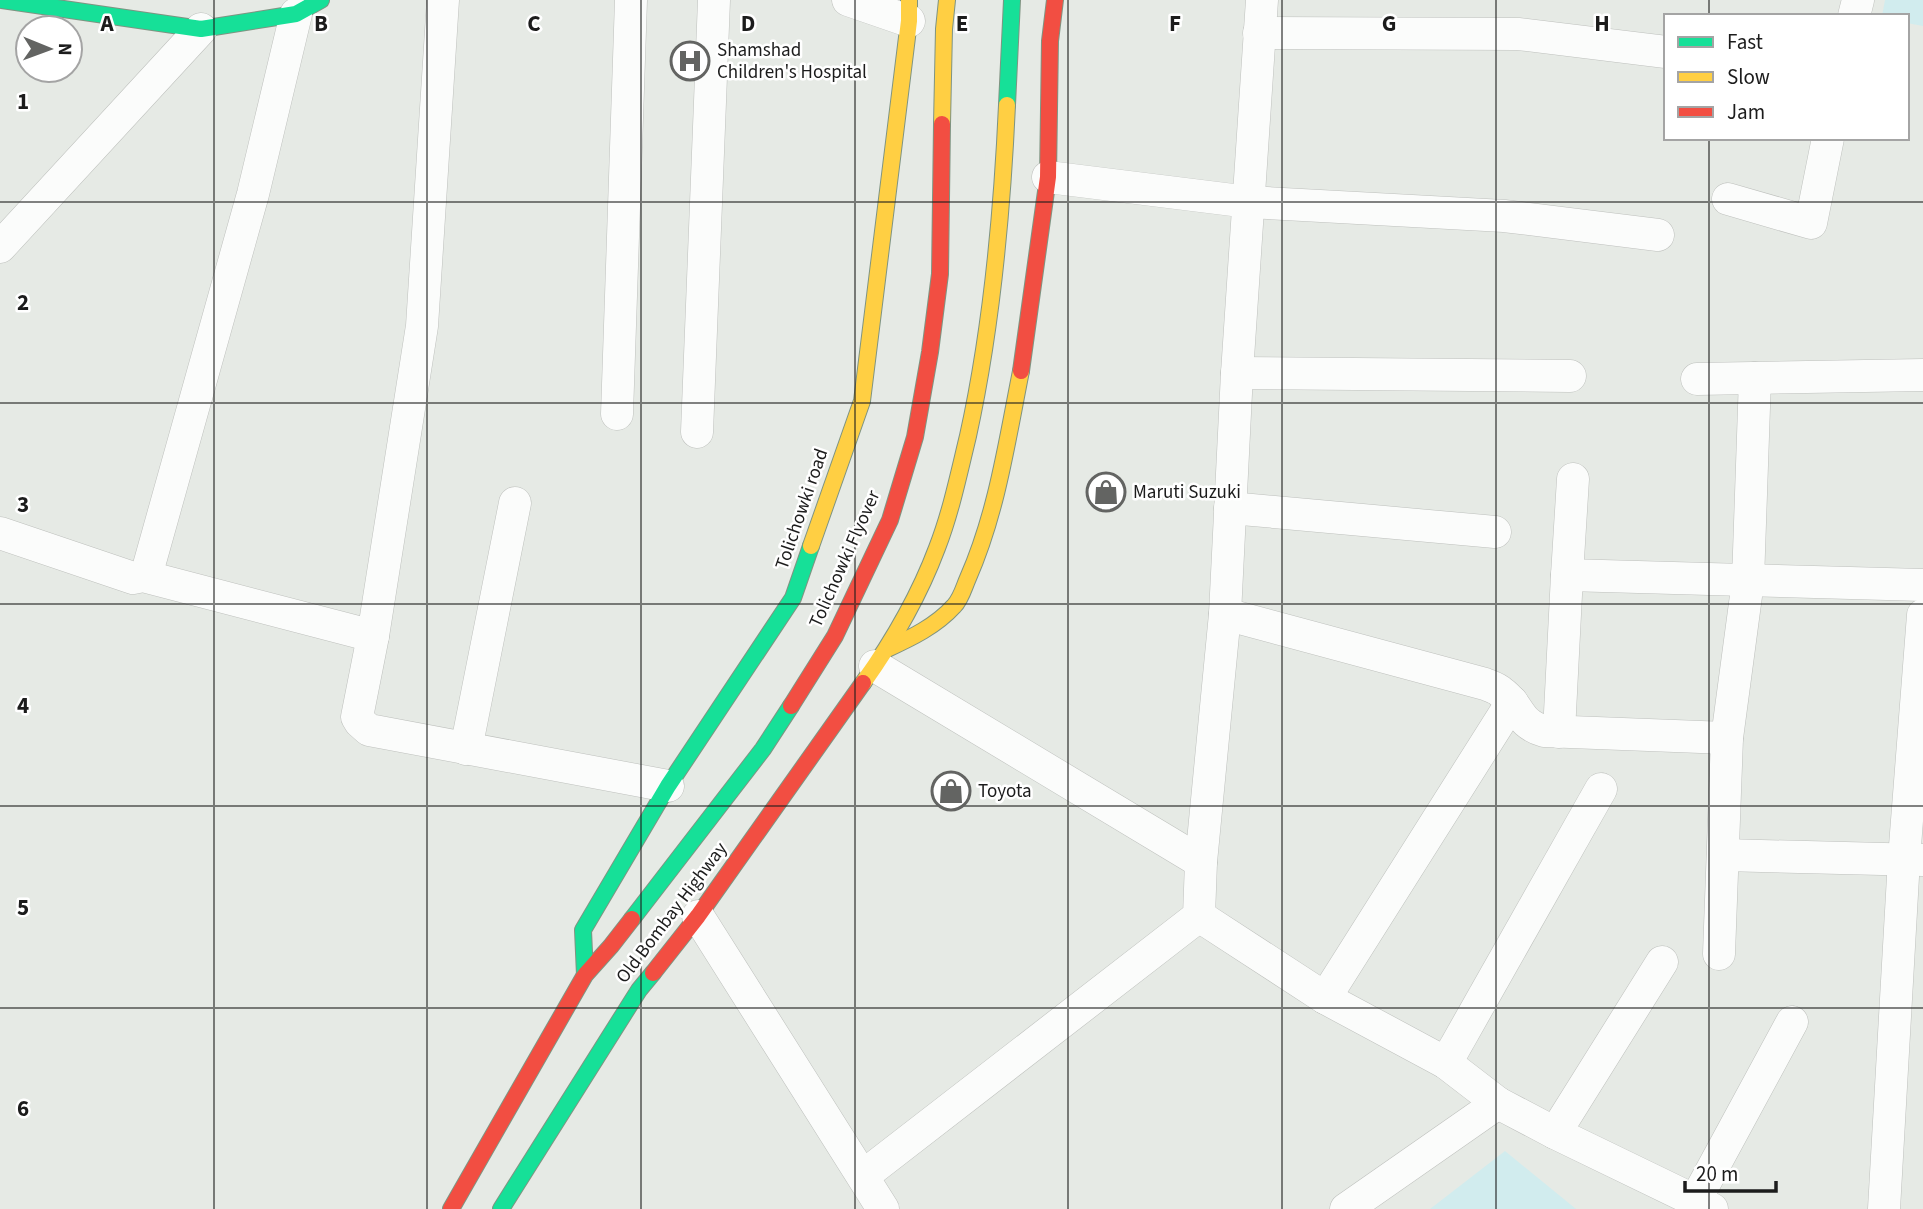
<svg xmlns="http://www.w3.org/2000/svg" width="1923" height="1209" font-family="'Source Sans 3',sans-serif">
  <rect width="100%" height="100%" fill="#e6eae5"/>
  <!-- park -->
  <g fill="#d1ecee">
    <path d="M1885,0H1923V26L1907,23V16H1882Z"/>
    <path d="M1505,1151L1576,1209H1430Z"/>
  </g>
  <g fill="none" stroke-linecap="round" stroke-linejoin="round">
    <defs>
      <g id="street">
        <path d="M443,0L422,326L373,636L357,717L360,722L369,730L668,786"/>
        <path d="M848,0L909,21"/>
        <path d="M1854,16L1858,0"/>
        <path d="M1259,33L1518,34L1666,52"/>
        <path d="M1048,177L1249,202L1504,216L1658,235"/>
        <path d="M1728,199L1811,223L1828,138"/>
        <path d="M0,247L201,29"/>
        <path d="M1237,373L1570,376"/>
        <path d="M1697,379L1923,375"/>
        <path d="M617,414L631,0"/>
        <path d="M697,432L714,0"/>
        <path d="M1573,479L1567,575L1923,585"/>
        <path d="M1230,508L1495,532"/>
        <path d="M0,533L133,578L143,576L373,636"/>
        <path d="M143,576L148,569L253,194L296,14"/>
        <path d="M1225,614L1485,684C1490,686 1497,688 1501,692C1521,706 1517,723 1544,731L1727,738"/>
        <path d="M875,666L1201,862"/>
        <path d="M1559,732L1567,575"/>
        <path d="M466,749L515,503"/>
        <path d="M1723,855L1923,860"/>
        <path d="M698,916L883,1209"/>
        <path d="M1199,916L1325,998L1446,1063L1498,1103L1555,1133L1712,1209"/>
        <path d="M1719,954L1727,738L1748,581L1755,378"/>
        <path d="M1325,998L1512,702"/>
        <path d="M1446,1063L1601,789"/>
        <path d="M1555,1133L1662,962"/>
        <path d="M863,1176L1199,916L1201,862L1225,614L1237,373L1262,0"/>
        <path d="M1695,1201L1792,1022"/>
        <path d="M1346,1209L1498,1103"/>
        <path d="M1884,1209L1904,859L1923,615"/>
      </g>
      <g id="fast">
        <path d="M2,0L201,29L296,14L321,0"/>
        <path d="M1007,105L1012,0"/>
        <path d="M632,919L763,749L791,706"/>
        <path d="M585,975L583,930L668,786L793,598L811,546"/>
        <path d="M501,1209L639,990L653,973"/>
      </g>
      <g id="slow">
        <path d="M942,124L944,29L947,0"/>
        <path d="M811,546L862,401L909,21V0"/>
        <path d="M887,649C911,638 936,626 954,606C961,599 964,587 968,578C997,512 1007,441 1021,371"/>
        <path d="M863,683C893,641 919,596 937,548C951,512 959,473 968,436C992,327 1002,216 1007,105"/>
      </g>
      <g id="jam">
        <path d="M1021,371L1048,177L1050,41L1055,0"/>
        <path d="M791,706L835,636L890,520L915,437L930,352L940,274L942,124"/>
        <path d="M653,973L698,916L863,683"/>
        <path d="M451,1209L585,975L611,946L632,919"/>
      </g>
    </defs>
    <!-- street casing -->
    <use href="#street" stroke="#bec0bd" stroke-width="33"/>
    <!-- fast casing -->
    <use href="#fast" stroke="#7f9482" stroke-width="18"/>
    <!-- slow casing -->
    <use href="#slow" stroke="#7f9482" stroke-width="18"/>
    <!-- jam casing -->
    <use href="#jam" stroke="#7f9482" stroke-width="18"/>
    <!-- street -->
    <use href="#street" stroke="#fbfcfb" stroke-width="32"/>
    <!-- fast -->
    <use href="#fast" stroke="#16e098" stroke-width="16"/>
    <!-- slow -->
    <use href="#slow" stroke="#ffcf43" stroke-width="16"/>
    <!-- jam -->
    <use href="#jam" stroke="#f24e42" stroke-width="16"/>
  </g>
  <!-- grid -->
  <path fill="none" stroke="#1c1c1c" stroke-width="2" stroke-opacity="0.55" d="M214,0V1209M427,0V1209M641,0V1209M855,0V1209M1068,0V1209M1282,0V1209M1496,0V1209M1709,0V16M1709,138V1209M0,202H1923M0,403H1923M0,604H1923M0,806H1923M0,1008H1923"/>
  <!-- icons -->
  <defs>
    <symbol id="hospital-ring" viewBox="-11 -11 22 22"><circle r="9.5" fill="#fff" stroke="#636462" stroke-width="1.5"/><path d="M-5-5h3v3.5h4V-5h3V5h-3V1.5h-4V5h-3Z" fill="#636462"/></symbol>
    <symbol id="shop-ring" viewBox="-11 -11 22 22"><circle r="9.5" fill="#fff" stroke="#636462" stroke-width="1.5"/><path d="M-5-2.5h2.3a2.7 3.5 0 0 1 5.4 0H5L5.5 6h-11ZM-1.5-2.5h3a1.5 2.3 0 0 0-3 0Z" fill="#636462"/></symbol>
  </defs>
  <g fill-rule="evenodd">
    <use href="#hospital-ring" x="668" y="39" width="44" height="44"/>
    <use href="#shop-ring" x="1084" y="470" width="44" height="44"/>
    <use href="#shop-ring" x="929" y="769" width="44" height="44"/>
  </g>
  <g text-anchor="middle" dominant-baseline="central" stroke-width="5" stroke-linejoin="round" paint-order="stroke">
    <!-- poi labels -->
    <g font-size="19" fill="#1c1c1c" stroke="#fff" text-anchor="start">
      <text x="717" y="50">Shamshad<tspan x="717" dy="22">Children's Hospital</tspan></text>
      <text x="1133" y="492">Maruti Suzuki</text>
      <text x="978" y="791">Toyota</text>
    </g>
    <!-- street labels -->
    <g font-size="19" fill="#1c1c1c" stroke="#fff">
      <text transform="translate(802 509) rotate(-71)">Tolichowki road</text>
      <text transform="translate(845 559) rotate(-66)">Tolichowki Flyover</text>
      <text transform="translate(672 913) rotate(-53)">Old Bombay Highway</text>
    </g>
  </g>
  <g font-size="23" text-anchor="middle" font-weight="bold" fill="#1c1c1c" stroke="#fff" stroke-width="5" stroke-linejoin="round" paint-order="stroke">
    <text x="107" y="31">A</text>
    <text x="321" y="31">B</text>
    <text x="534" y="31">C</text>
    <text x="748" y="31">D</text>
    <text x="962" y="31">E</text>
    <text x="1175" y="31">F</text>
    <text x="1389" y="31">G</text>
    <text x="1602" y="31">H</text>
    <text x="23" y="109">1</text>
    <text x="23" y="310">2</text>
    <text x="23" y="512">3</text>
    <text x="23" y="713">4</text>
    <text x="23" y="915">5</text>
    <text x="23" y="1116">6</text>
  </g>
  <!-- legend -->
  <rect x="1664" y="14" width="245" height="126" fill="#ffffff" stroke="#a4a4a4" stroke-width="2"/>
  <rect x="1678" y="37" width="35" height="10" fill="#16e098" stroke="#a4a4a4" stroke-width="2"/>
  <text x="1727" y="49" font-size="21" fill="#1c1c1c">Fast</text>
  <rect x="1678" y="72" width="35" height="10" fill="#ffcf43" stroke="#a4a4a4" stroke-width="2"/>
  <text x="1727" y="84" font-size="21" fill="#1c1c1c">Slow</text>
  <rect x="1678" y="107" width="35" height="10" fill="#f24e42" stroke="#a4a4a4" stroke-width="2"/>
  <text x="1727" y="119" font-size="21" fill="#1c1c1c">Jam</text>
  <!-- north arrow -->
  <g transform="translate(49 49) rotate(91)"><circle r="33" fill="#ffffff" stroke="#a4a4a4" stroke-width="2"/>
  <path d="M0-5L12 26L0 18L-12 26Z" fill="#636462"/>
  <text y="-10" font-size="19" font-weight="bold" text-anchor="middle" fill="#1c1c1c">N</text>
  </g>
  <!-- scale -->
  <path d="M1685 1181v10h91v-10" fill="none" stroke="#1c1c1c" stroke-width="3.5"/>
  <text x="1696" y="1181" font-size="21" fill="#1c1c1c" stroke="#ffffff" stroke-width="5" paint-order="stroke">20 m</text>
</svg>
